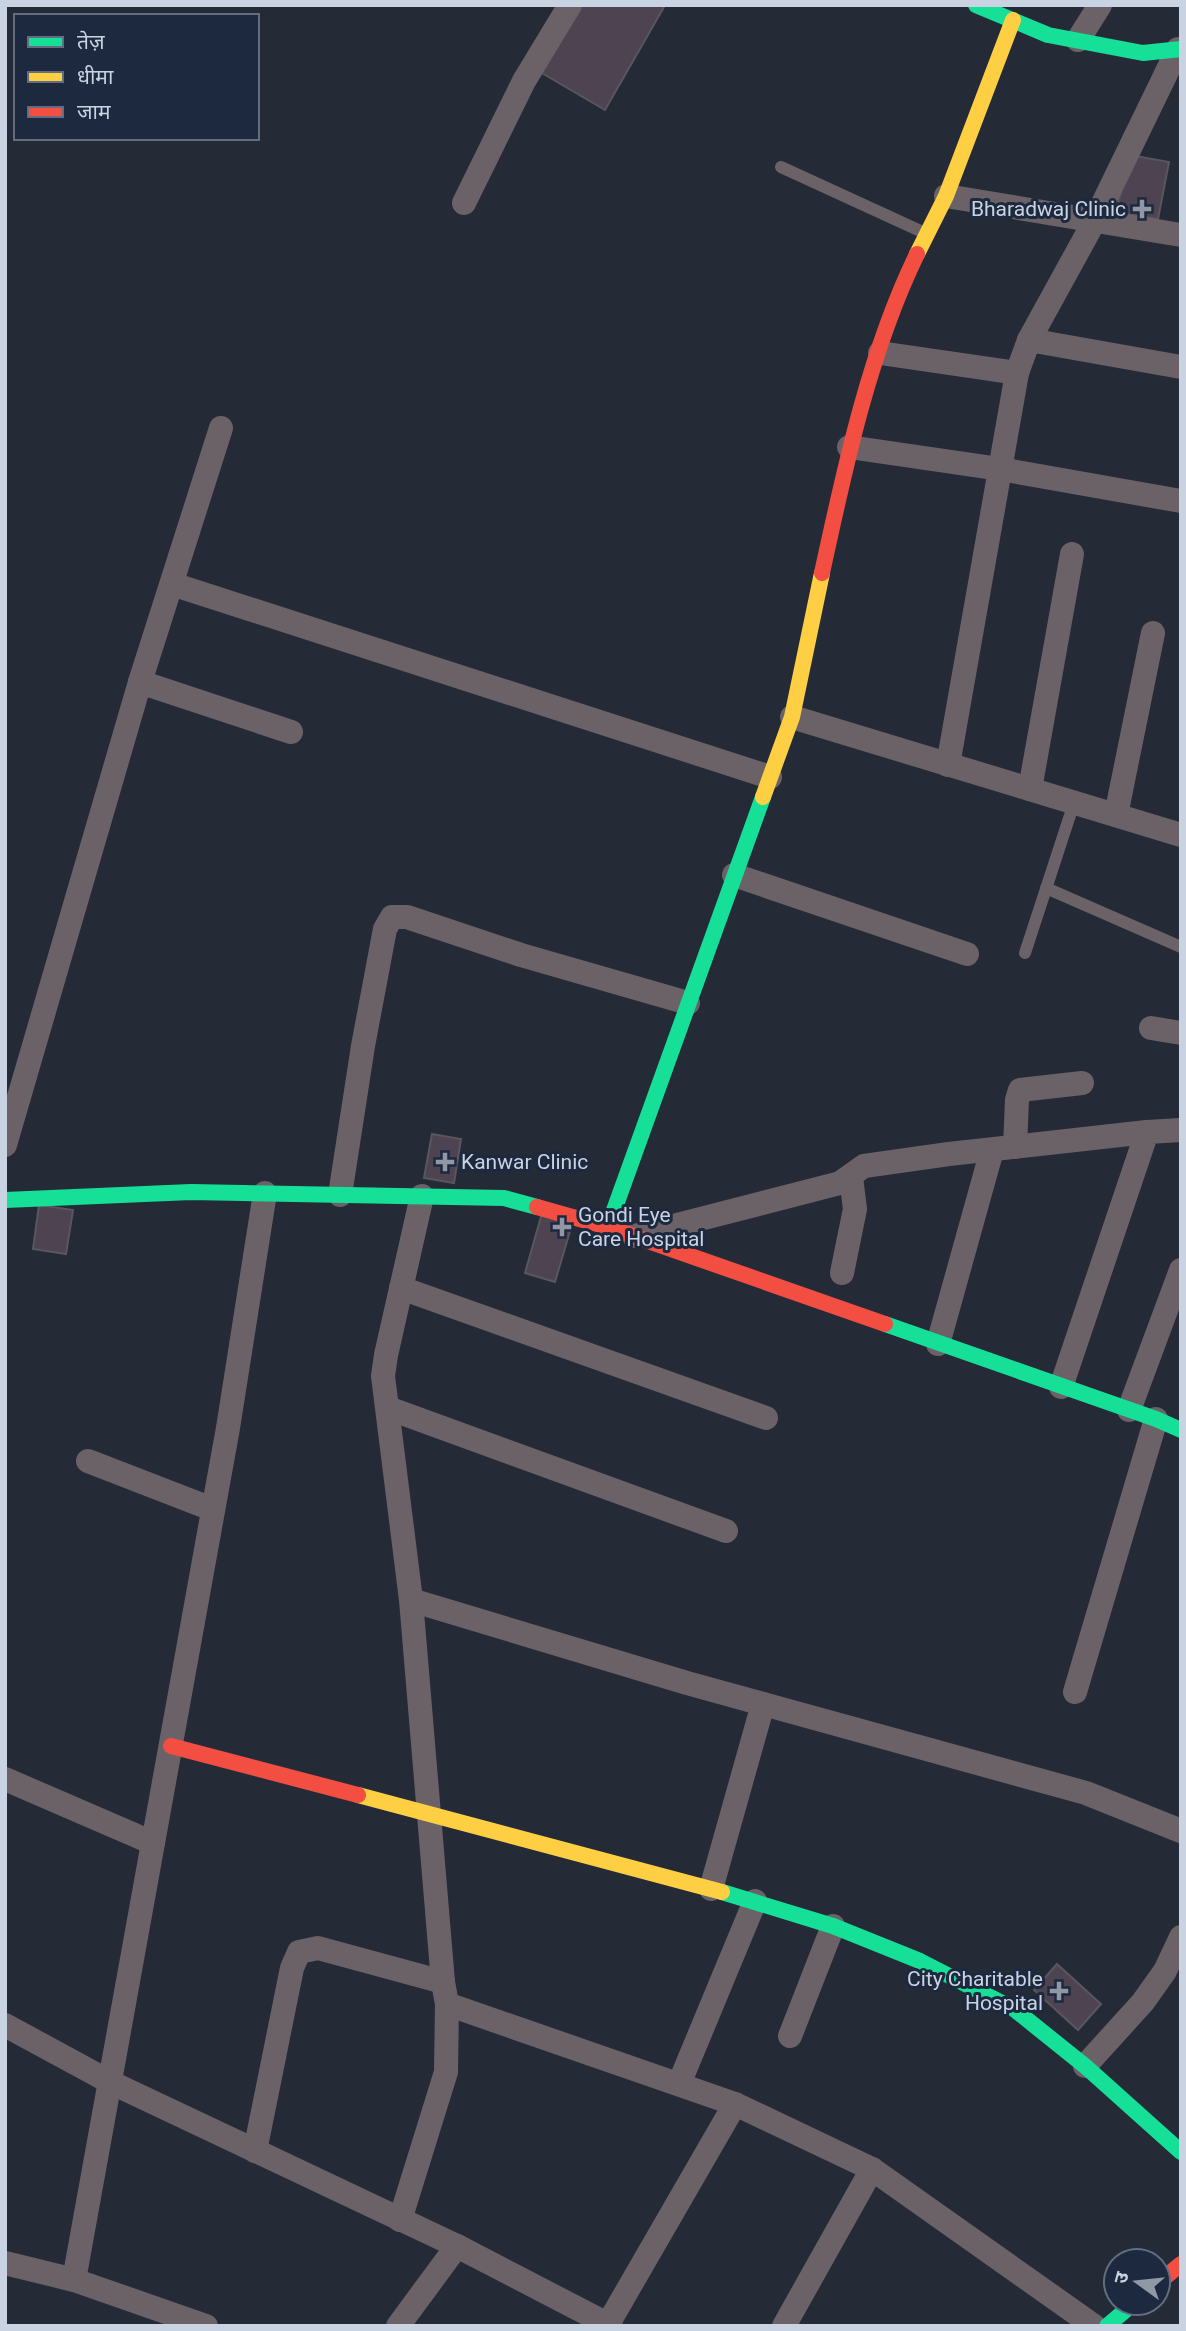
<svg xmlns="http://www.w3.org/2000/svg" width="1186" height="2331" font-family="Roboto,'Noto Sans Devanagari',sans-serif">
  <rect width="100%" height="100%" fill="#242b37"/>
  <!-- building -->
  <g fill="#4e4451" stroke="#58565e" stroke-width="2">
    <path d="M578,5H660L664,7L605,110L540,72Z"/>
    <path d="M1130,155L1169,162L1158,219L1116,212Z"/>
    <path d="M432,1134L461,1139L454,1183L424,1178Z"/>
    <path d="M39,1205L73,1210L66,1254L33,1249Z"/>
    <path d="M542,1213L573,1221L555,1282L525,1273Z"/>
    <path d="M1057,1964L1101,2004L1078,2030L1034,1990Z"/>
  </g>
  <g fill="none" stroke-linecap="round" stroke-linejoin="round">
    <!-- lane -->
    <g stroke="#6b6267" stroke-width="12">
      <path d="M781,167L927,234"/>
      <path d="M1046,888L1181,947"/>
      <path d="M1025,953L1074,803"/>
    </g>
    <!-- street -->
    <g stroke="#6b6267" stroke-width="24">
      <path d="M1078,40L1100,5"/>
      <path d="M946,196L1181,235"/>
      <path d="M464,203L524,81L570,5"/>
      <path d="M1029,340L1181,367"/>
      <path d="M880,353L1017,373"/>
      <path d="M849,447L1000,469L1181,501"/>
      <path d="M172,584L770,777"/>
      <path d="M140,682L291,732"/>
      <path d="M792,717L1181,835"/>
      <path d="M948,765L1017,373L1029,340L1095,220L1178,49"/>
      <path d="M1030,789L1072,554"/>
      <path d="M1116,815L1153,633"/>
      <path d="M734,875L967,954"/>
      <path d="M1151,1028L1181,1033"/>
      <path d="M5,1145L140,682L221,428"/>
      <path d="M1015,1147L1017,1100L1020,1090L1082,1083"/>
      <path d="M340,1195L363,1046L385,929L392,917H407L521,955L688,1003"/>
      <path d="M634,1236L840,1183L864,1166L949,1154L1147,1132"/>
      <path d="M842,1273L855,1209L851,1177"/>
      <path d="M401,1288L766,1418"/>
      <path d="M938,1344L992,1150"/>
      <path d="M1061,1387L1147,1132L1181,1130"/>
      <path d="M388,1408L726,1531"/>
      <path d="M1129,1410L1181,1270"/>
      <path d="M88,1461L212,1509"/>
      <path d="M411,1600L687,1683L1086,1793L1181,1831"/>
      <path d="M1075,1692L1156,1419"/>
      <path d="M5,1779L153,1843"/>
      <path d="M711,1889L763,1704"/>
      <path d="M447,2004L735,2104L872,2169L1094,2326"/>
      <path d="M5,2025L110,2082L457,2246L611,2326"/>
      <path d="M790,2036L833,1926"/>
      <path d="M1085,2066L1143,2002L1165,1971L1181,1937"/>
      <path d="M679,2084L755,1901"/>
      <path d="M255,2151L292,1968L299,1952L318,1948L443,1982"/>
      <path d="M400,2220L446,2072L447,2004L443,1982L411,1600L383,1376L386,1355L422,1196"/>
      <path d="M5,2263L74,2280L206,2326"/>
      <path d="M74,2280L228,1428L265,1193"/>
      <path d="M608,2324L735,2104"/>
      <path d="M398,2326L457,2246"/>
      <path d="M784,2326L872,2169"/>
    </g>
    <!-- fast -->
    <g stroke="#16e098" stroke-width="16">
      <path d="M976,5L1048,35L1143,53L1181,49"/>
      <path d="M5,1200L191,1192L504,1198L537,1207"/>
      <path d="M608,1227L763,797"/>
      <path d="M885,1324L1156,1419L1181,1430"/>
      <path d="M722,1892L833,1926L920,1961L1014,2009L1085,2066L1181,2152"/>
      <path d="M1107,2326L1134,2303"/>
    </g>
    <!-- slow -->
    <g stroke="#ffcf43" stroke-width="16">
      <path d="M917,254L946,196L1013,20"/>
      <path d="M763,797L792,717L822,573"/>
      <path d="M358,1795L722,1892"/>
    </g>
    <!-- jam -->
    <g stroke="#f24e42" stroke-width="16">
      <path d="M822,573C845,467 869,353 917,254"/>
      <path d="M537,1207L608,1227L885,1324"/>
      <path d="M171,1746L358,1795"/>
      <path d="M1158,2283L1181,2264"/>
    </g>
  </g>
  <!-- markers -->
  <g fill="#9098a6" stroke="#1c293f" stroke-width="2.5">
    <path d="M1138.5 198.5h7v7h7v7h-7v7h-7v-7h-7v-7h7z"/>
    <path d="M441.5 1151.5h7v7h7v7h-7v7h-7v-7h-7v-7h7z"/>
    <path d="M558.5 1216.5h7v7h7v7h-7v7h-7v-7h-7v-7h7z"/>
    <path d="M1055.5 1980.5h7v7h7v7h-7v7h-7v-7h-7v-7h7z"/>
  </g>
  <g text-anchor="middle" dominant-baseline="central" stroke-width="6" stroke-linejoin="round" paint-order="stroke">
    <!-- poi labels -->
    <g font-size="21" fill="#cad3e1" stroke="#1c293f" text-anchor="end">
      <text x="1126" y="209">Bharadwaj Clinic</text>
      <text x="461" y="1162" text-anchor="start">Kanwar Clinic</text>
      <text x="578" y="1215" text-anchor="start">Gondi Eye<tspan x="578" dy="24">Care Hospital</tspan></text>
      <text x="1043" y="1979">City Charitable<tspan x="1043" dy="24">Hospital</tspan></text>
    </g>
  </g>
  <!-- border -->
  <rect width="1186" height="2331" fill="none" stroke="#cad3e1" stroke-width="14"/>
  <!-- legend -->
  <rect x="14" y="14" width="245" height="126" fill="#1c293f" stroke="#626d80" stroke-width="2"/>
  <rect x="28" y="37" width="35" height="10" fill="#16e098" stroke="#626d80" stroke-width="2"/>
  <text x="77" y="49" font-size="21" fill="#cad3e1">तेज़</text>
  <rect x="28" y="72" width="35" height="10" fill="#ffcf43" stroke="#626d80" stroke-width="2"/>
  <text x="77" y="84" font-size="21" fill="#cad3e1">धीमा</text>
  <rect x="28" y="107" width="35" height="10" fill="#f24e42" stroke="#626d80" stroke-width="2"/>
  <text x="77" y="119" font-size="21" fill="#cad3e1">जाम</text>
  <!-- north arrow -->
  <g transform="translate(1137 2282) rotate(285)"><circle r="33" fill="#1c293f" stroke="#626d80" stroke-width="2"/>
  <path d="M0-5L12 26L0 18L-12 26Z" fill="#9098a6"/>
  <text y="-10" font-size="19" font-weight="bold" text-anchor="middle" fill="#cad3e1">उ</text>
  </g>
</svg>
